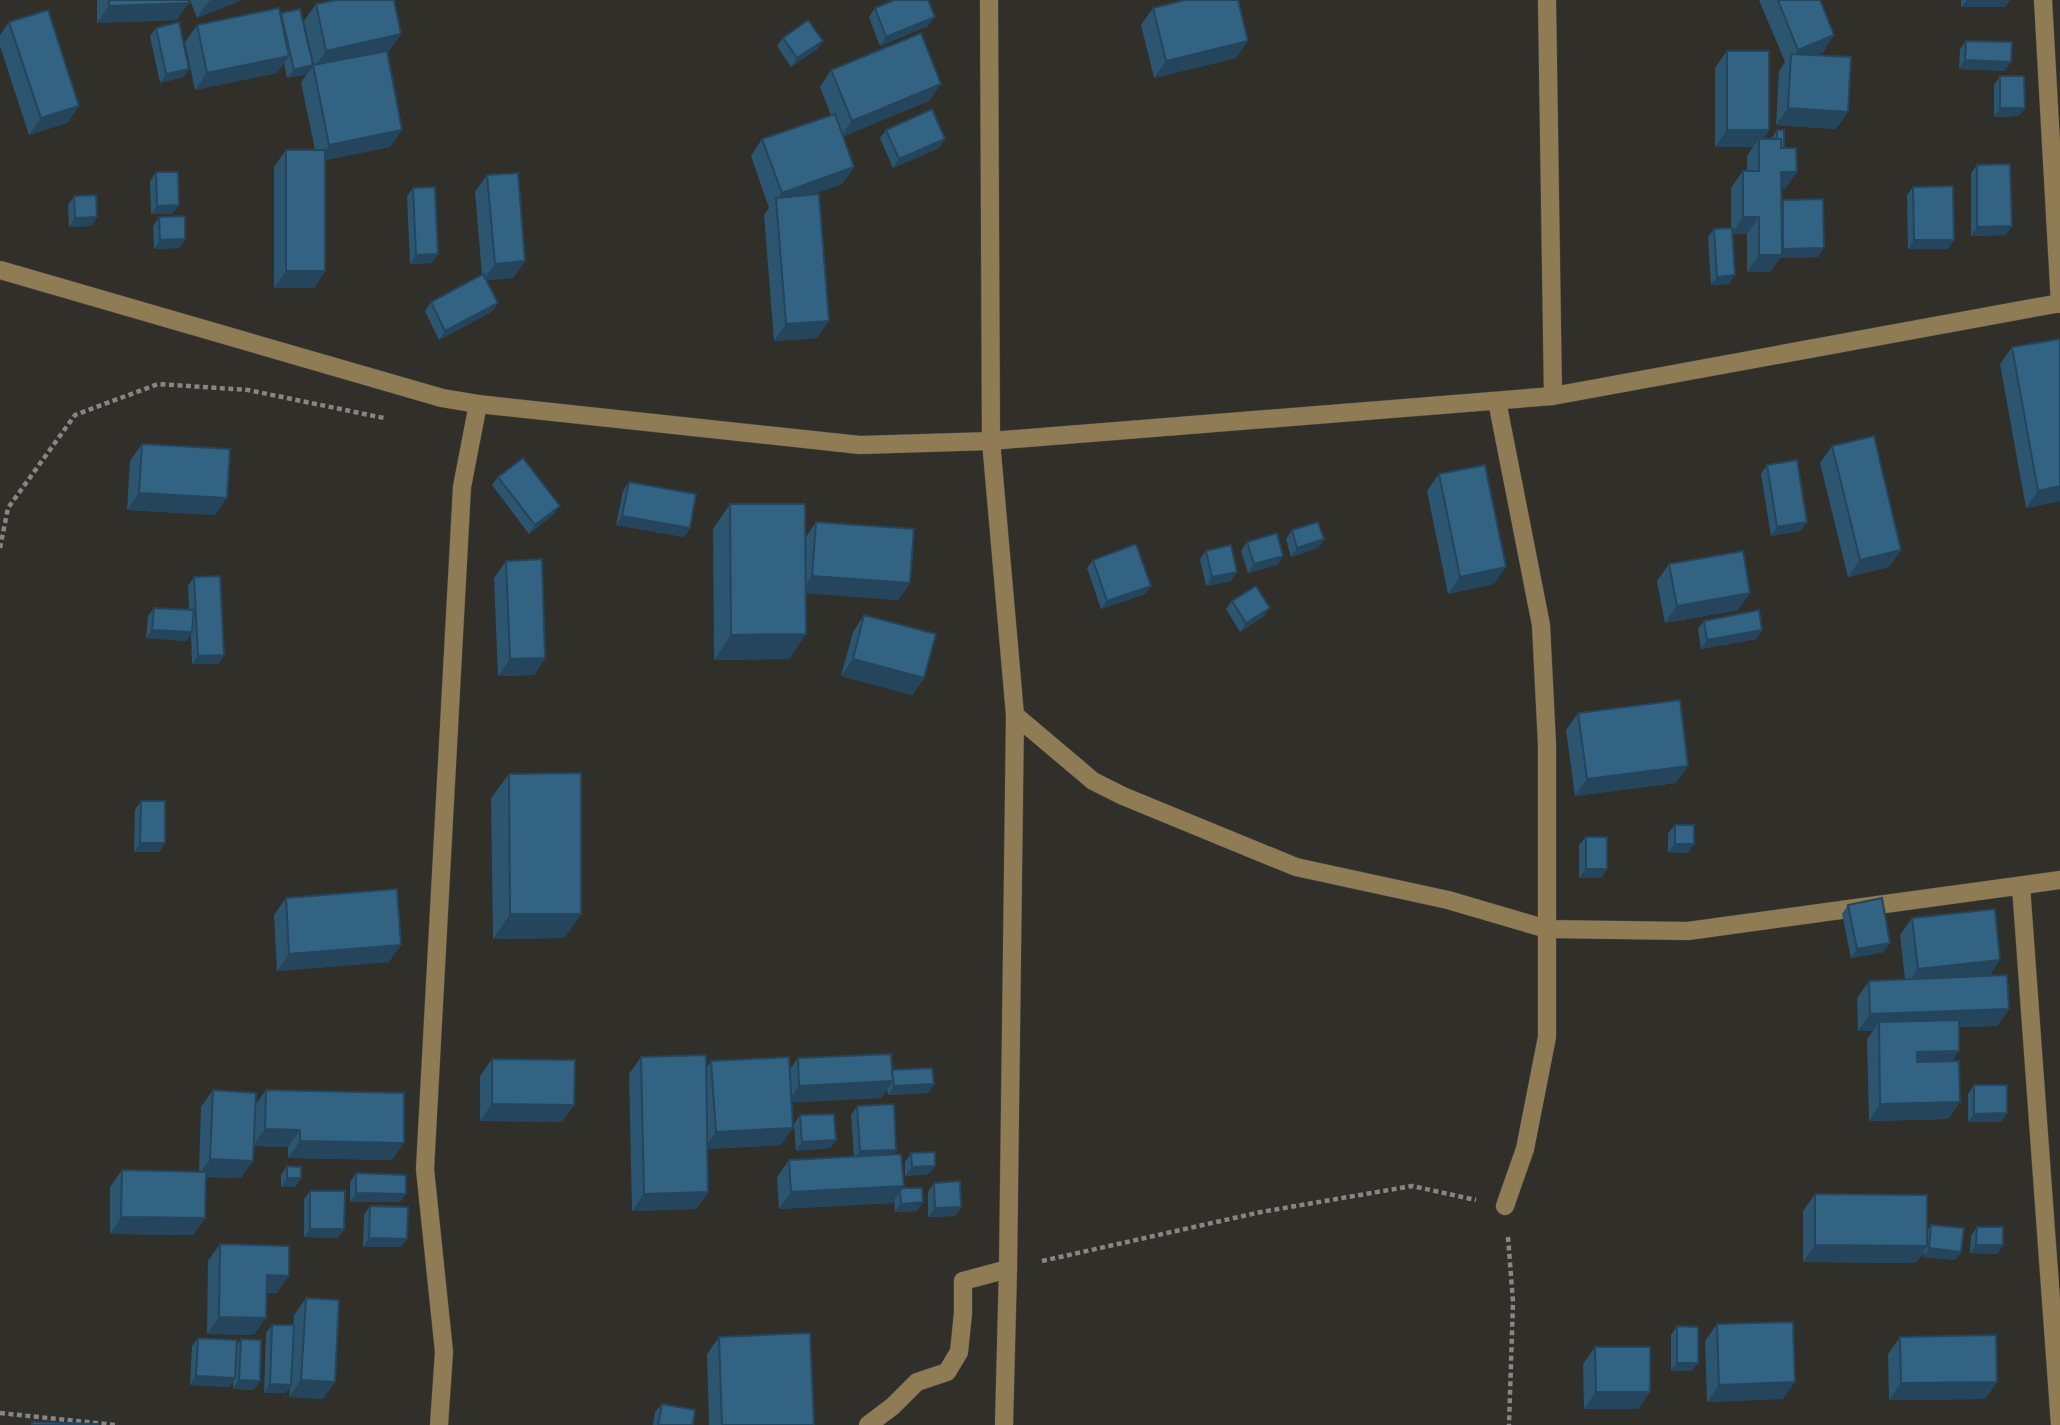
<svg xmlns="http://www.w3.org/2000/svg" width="2060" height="1425" font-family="'Alegreya Sans',sans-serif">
  <rect width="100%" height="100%" fill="#312f2a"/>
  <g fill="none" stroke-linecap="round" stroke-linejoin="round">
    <defs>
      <g id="minor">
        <path d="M989,0L991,441L1015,715L1008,1269L1004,1425"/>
        <path d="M1547,0L1553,396"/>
        <path d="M2043,0L2060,304"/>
        <path d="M0,270L442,398L478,404L860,445L991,441L1553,396L2060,303"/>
        <path d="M1497,401L1541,625L1547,745V1037L1525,1149L1505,1206"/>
        <path d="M1015,715L1093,781L1123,796L1296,867L1448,900L1547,929L1688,931L2060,880"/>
        <path d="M2021,886L2060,1425"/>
        <path d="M439,1425L444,1352L425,1169L462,487L478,404"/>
        <path d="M868,1425L893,1406L917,1382L947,1372L959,1352L963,1313V1281L1008,1269"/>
      </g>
    </defs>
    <!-- minor casing -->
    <use href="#minor" stroke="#4c4a45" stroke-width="19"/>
    <!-- path -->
    <g stroke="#888683" stroke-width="4.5" stroke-dasharray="5 3.5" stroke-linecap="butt">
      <path d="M0,548L8,508L75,415L158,384L248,390L384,418"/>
      <path d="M1508,1237L1513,1302L1509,1425"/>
      <path d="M1042,1261L1261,1212L1412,1186L1476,1200"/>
      <path d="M0,1413L116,1425"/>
    </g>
    <!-- minor -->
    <use href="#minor" stroke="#8f7c54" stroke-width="18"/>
  </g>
  <!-- wall -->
  <g fill="#2c5570">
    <path d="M97,0H189L177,20L97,23Z"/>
    <path d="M190,0H242L197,18Z"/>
    <path d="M1759,0H1820L1834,35L1823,52L1815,55L1848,112L1836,129L1776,125L1779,71L1785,62Z"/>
    <path d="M1961,0H2010L2005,7H1961Z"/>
    <path d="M316,4L401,34L389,51H387L402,130L390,147L325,160V271L314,288H274V167L286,150H315L301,82L314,65L304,21Z"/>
    <path d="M875,8L928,26L880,46L869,17Z"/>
    <path d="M1153,8L1236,58L1154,78L1141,25Z"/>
    <path d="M281,14L313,65L307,74L287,78L284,63L277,73L195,90L185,42L197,25Z"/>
    <path d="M9,22L79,106L67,123L29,135L0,46V35Z"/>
    <path d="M156,28L189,69L183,77L160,83L150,36Z"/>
    <path d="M783,38L823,41L817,49L791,67L777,46Z"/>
    <path d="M1966,41L2005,71L1959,69L1960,49Z"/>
    <path d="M1727,51L1769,130L1763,139H1771L1777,130L1785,189H1781V202L1783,200L1824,248L1818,257L1780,258L1770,272H1747V234H1732L1735,275L1729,284L1711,285L1708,237L1714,229L1731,228V188L1743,171H1747V156L1753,147H1715V68Z"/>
    <path d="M831,70L929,101L843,136L854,167L842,184L811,195L829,321L817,338L774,341L764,215L769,208L751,156L762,139L831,115L820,87Z"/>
    <path d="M2000,76L2019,116L1994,117V85Z"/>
    <path d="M886,130L939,148L893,168L880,138Z"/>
    <path d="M1977,165L2006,235L1971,236V173Z"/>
    <path d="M156,172L179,205L172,214H151L150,181Z"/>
    <path d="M487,175L525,261L513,278L486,280L498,303L491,312L439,340L425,311L431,302L482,275L475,192Z"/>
    <path d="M1913,187L1948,249H1908L1907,195Z"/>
    <path d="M413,188L432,263L410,264L407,196Z"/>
    <path d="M74,196L97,217L91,226L69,227L68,205Z"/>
    <path d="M159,217L185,239L179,248L154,249L153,226Z"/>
    <path d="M2012,347L2060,501L2026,508L2000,364Z"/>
    <path d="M142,444L215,515L127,510L130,461Z"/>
    <path d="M1832,446L1901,550L1889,567L1848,577L1820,463Z"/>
    <path d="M1767,465L1801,531L1771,536L1761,474Z"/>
    <path d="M1439,474L1494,584L1448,594L1427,491Z"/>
    <path d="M498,477L554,514L529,534L492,485Z"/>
    <path d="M629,482L690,528L684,537L616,525L623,491Z"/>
    <path d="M730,504L806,537L816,522L910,583L898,600L806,593V634L789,659L714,660L713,529Z"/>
    <path d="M1292,530L1324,539L1318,548L1291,557L1286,539Z"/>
    <path d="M1247,542L1283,556L1277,565L1248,573L1241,551Z"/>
    <path d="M1206,551L1231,581L1206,586L1200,559Z"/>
    <path d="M1093,560L1145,594L1101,609L1087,568Z"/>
    <path d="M506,561L545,658L534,675L498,676L494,578Z"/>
    <path d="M1669,564L1750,593L1738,610L1665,623L1657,581Z"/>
    <path d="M194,577L224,655L218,664H192L191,634L186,641L146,638L148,616L154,608L189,610L188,586Z"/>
    <path d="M1232,601L1264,616L1240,632L1226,609Z"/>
    <path d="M864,615L924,678L912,695L841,676L853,632Z"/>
    <path d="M1704,621L1762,630L1756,639L1701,649L1698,629Z"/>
    <path d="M1578,713L1676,783L1575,796L1566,730Z"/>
    <path d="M509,774L581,914L564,938L493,939L491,798Z"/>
    <path d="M141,801L165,843L159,852H134L135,810Z"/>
    <path d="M1675,825L1688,853L1668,852V833Z"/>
    <path d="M1586,837L1607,869L1601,878H1579V845Z"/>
    <path d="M286,898L389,962L277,971L274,915Z"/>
    <path d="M1848,905L1884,952L1851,958L1842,914Z"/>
    <path d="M1912,918L2000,960L1989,976L2009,1009L1997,1026L1959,1027L1952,1061L1960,1102L1948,1119L1869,1121L1867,1039L1873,1031H1858L1857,998L1869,981L1905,979L1900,935Z"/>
    <path d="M641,1057L706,1069L711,1061L790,1069L798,1058L892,1071L928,1093L888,1095L887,1089L881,1098L792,1102L781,1145L707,1149L708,1192L696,1209L632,1211L629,1074Z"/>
    <path d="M492,1059L574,1105L562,1122L480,1121V1076Z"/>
    <path d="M1974,1085L2007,1113L2001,1122H1968V1094Z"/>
    <path d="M213,1090L255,1105L266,1090L392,1160L288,1158V1147L254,1146L241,1178L206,1177L205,1218L193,1235L110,1234V1187L122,1170L199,1172L201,1107Z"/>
    <path d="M857,1106L896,1150L893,1155L904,1186L902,1188L923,1202L917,1211L895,1212L894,1200L892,1203L779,1209L777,1177L789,1160L854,1157L851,1115Z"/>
    <path d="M800,1115L836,1140L830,1148L796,1151L794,1124Z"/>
    <path d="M911,1153L929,1174L905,1176V1162Z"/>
    <path d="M287,1166L301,1178L295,1187H281V1175Z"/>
    <path d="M356,1173L400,1202H350V1182Z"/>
    <path d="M934,1183L961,1207L955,1216L928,1217V1192Z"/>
    <path d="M310,1191L338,1238L304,1237V1199Z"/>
    <path d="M1815,1194L1927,1231L1931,1225L1961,1252L1955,1260L1923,1257L1924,1252L1915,1263L1803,1262V1211Z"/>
    <path d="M370,1206L407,1239L401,1247H363L364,1215Z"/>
    <path d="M1977,1227L2003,1245L1997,1254L1970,1253L1971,1236Z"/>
    <path d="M220,1244L277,1293H267L254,1335L207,1334L208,1261Z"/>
    <path d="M306,1298L323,1399L289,1397L290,1387L285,1393H264L266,1333L272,1325L293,1330L294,1315Z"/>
    <path d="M1717,1324L1783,1399L1707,1402L1705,1341Z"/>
    <path d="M1677,1326L1692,1371H1671V1335Z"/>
    <path d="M719,1337L814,1425H709L707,1354Z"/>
    <path d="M1900,1337L1997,1382L1985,1399L1889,1400L1888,1354Z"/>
    <path d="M198,1338L237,1345L241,1339L254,1390L233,1389V1381L229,1387L190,1385L192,1346Z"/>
    <path d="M1595,1347L1650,1392L1638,1409H1584L1583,1364Z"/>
    <path d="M662,1404L693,1425H653L655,1412Z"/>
  </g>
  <!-- shaded-wall -->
  <g fill="#24455b">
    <path d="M212,0H242L197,18L209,1Z"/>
    <path d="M1967,0H2010L2005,7H1961Z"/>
    <path d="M189,3L177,20L97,23L109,6Z"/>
    <path d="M935,17L928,26L880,46L886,37Z"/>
    <path d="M401,34L389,51L314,68L326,51Z"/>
    <path d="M1834,35L1823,52L1790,65V61L1798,50Z"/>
    <path d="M823,41L817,49L791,67L797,58Z"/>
    <path d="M1248,41L1236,58L1154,78L1166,61Z"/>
    <path d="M289,56L277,73L195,90L207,73Z"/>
    <path d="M1965,60L2011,62L2005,71L1959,69Z"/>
    <path d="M313,65L307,74L287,78L294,70Z"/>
    <path d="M189,69L183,77L160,83L166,74Z"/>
    <path d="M941,84L929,101L840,138L852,121Z"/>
    <path d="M79,106L67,123L29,135L41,118Z"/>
    <path d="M1788,108L1848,112L1836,129L1776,125Z"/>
    <path d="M2000,108H2025L2019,116L1994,117Z"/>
    <path d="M402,130L390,147L317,162L329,145Z"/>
    <path d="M1727,130H1769L1759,145V139L1753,147H1715Z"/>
    <path d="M945,139L939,148L893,168L899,159Z"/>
    <path d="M854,167L842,184L777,207L776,200L782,193Z"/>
    <path d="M1781,172H1797L1785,189H1769Z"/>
    <path d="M179,205L172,214H151L157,206Z"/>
    <path d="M97,217L91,226L69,227L75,218Z"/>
    <path d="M1743,217H1759L1747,234H1731Z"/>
    <path d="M2012,226L2006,235L1971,236L1977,227Z"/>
    <path d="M185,239L179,248L154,249L160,240Z"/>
    <path d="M1914,240H1954L1948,249H1908Z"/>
    <path d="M1824,248L1818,257L1780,258L1770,272H1747L1759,255H1779L1783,249Z"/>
    <path d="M438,254L432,263L410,264L416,255Z"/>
    <path d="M525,261L513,278L483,281L495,264Z"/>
    <path d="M286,271H325L314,288H274Z"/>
    <path d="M1735,275L1729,284L1711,285L1717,277Z"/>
    <path d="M498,303L491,312L439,340L445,331Z"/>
    <path d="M829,321L817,338L774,341L786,324Z"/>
    <path d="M2060,486V501L2026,508L2038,491Z"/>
    <path d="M139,493L227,498L215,515L127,510Z"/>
    <path d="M560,506L554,514L529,534L535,525Z"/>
    <path d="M622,516L690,528L684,537L616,525Z"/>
    <path d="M1807,522L1801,531L1771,536L1777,527Z"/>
    <path d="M1324,539L1318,548L1291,557L1297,548Z"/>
    <path d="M1901,550L1889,567L1848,577L1860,560Z"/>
    <path d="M1283,556L1277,565L1248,573L1254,564Z"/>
    <path d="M1506,567L1494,584L1448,594L1460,577Z"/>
    <path d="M1237,572L1231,581L1206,586L1212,577Z"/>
    <path d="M812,576L910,583L898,600L800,593Z"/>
    <path d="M1151,586L1145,594L1101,609L1107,601Z"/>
    <path d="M1750,593L1738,610L1665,623L1677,606Z"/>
    <path d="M1270,608L1264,616L1240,632L1246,623Z"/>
    <path d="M152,630L192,632L186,641L146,638Z"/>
    <path d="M1762,630L1756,639L1701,649L1707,640Z"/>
    <path d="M806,634L789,659L714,660L731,635Z"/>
    <path d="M224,655L218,664H192L198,656Z"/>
    <path d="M545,658L534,675L498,676L510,659Z"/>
    <path d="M853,659L924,678L912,695L841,676Z"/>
    <path d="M1688,766L1676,783L1575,796L1587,779Z"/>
    <path d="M140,843H165L159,852H134Z"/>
    <path d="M1675,844H1694L1688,853L1668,852Z"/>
    <path d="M1586,869H1607L1601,878H1579Z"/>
    <path d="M510,914H581L564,938L493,939Z"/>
    <path d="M1890,943L1884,952L1851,958L1857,949Z"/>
    <path d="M401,945L389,962L277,971L289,954Z"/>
    <path d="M2000,960L1988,977L1906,986L1918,969Z"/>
    <path d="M2009,1009L1997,1026L1879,1030V1022L1873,1031H1858L1870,1014Z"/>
    <path d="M1959,1051L1948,1068L1905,1069L1917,1052Z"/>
    <path d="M893,1081L881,1098L787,1103L799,1086Z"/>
    <path d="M934,1084L928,1093L888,1095L894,1086Z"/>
    <path d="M1960,1102L1948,1119L1869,1121L1880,1104Z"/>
    <path d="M492,1104L574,1105L562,1122L480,1121Z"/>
    <path d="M2007,1113L2001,1122H1968L1974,1114Z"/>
    <path d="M793,1128L781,1145L704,1149L716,1132Z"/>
    <path d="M265,1129L300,1130L288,1147L253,1146Z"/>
    <path d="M836,1140L830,1148L796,1151L802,1142Z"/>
    <path d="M300,1141L404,1143L392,1160L288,1158Z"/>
    <path d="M896,1150L890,1158L854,1160L860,1151Z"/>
    <path d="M210,1159L253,1161L241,1178L198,1176Z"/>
    <path d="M935,1166L929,1174L905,1176L912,1167Z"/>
    <path d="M287,1178H301L295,1187H281Z"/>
    <path d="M904,1186L892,1203L779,1209L791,1192Z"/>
    <path d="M708,1192L696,1209L632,1211L644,1194Z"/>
    <path d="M356,1193L406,1194L400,1202H350Z"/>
    <path d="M923,1202L917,1211L895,1212L901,1204Z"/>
    <path d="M961,1207L955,1216L928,1217L935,1208Z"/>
    <path d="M121,1217L205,1218L193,1235L110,1234Z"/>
    <path d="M310,1229H344L338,1238L304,1237Z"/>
    <path d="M369,1238L407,1239L401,1247H363Z"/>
    <path d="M1815,1245L1927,1246L1915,1263L1803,1262Z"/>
    <path d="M1976,1245H2003L1997,1254L1970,1253Z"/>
    <path d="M1929,1248L1961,1252L1955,1260L1923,1257Z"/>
    <path d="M267,1275L289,1276L277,1293L255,1292Z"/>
    <path d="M219,1317L266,1318L254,1335L207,1334Z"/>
    <path d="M1677,1363H1698L1692,1371H1671Z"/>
    <path d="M196,1376L235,1378L229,1387L190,1385Z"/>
    <path d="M239,1380L260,1381L254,1390L233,1389Z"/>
    <path d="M301,1380L335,1382L323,1399L289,1397Z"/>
    <path d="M1795,1382L1783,1399L1707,1402L1719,1385Z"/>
    <path d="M1997,1382L1985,1399L1889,1400L1901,1383Z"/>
    <path d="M270,1384L291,1385L285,1393H264Z"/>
    <path d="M1596,1392H1650L1638,1409H1584Z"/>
  </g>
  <!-- building -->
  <g fill="#336382" stroke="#24455b" stroke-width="2">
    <path d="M109,0H189V3L109,6Z"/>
    <path d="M336,0H394L401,34L326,51L316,4Z"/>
    <path d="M894,0H928L935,17L886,37L875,8Z"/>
    <path d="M1185,0H1238L1248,41L1166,61L1153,8Z"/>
    <path d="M1778,0H1820L1834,35L1798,50Z"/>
    <path d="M279,8L289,56L207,73L197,25Z"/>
    <path d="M300,9L313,65L294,70L281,13Z"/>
    <path d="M48,10L79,106L41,118L9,22Z"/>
    <path d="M808,20L823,41L797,58L783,38Z"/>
    <path d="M179,22L189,69L166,74L156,28Z"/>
    <path d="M921,33L941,84L852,121L831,70Z"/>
    <path d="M1966,41L2012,42L2011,62L1965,60Z"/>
    <path d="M387,51L402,130L329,145L313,65Z"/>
    <rect x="1727" y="51" width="42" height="79"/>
    <path d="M1791,54L1851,57L1848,112L1788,108Z"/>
    <path d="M2000,76H2024L2025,108H2000Z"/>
    <path d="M932,109L945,139L899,159L886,130Z"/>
    <path d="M835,114L854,167L782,193L762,139Z"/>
    <path d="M1777,130H1784V148H1781V139H1777Z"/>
    <path d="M1759,139H1781V148H1796L1797,172H1781L1782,255H1759V217H1743V171H1759Z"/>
    <rect x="286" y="150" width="39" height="121"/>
    <path d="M2010,164L2012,226L1977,227V165Z"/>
    <path d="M156,172H178L179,205L157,206Z"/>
    <path d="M518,173L525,261L495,264L487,175Z"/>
    <path d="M1953,186L1954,240H1914L1913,187Z"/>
    <path d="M435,187L438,254L416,255L413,188Z"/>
    <path d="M819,194L829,321L786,324L776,198Z"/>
    <path d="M96,195L97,217L75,218L74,196Z"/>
    <path d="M1823,199L1824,248L1783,249V200Z"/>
    <path d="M185,216V239L160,240L159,217Z"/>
    <path d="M1732,228L1735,275L1717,277L1714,229Z"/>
    <path d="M483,274L498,303L445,331L431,302Z"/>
    <path d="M2060,339V486L2038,491L2012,347Z"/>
    <path d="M1874,436L1901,550L1860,560L1832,446Z"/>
    <path d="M142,444L230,449L227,498L139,493Z"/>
    <path d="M523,458L560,506L535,525L498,477Z"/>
    <path d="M1797,460L1807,522L1777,527L1767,465Z"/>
    <path d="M1485,465L1506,567L1460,577L1439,474Z"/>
    <path d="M629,482L696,494L690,528L622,516Z"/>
    <path d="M730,504H805L806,634L731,635Z"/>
    <path d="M816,522L914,529L910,583L812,576Z"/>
    <path d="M1318,522L1324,539L1297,548L1292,530Z"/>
    <path d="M1277,533L1283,556L1254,564L1247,542Z"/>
    <path d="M1136,544L1151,586L1107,601L1093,560Z"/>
    <path d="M1231,545L1237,572L1212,577L1206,551Z"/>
    <path d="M1743,551L1750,593L1677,606L1669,564Z"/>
    <path d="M542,559L545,658L510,659L506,561Z"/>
    <path d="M220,576L224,655L198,656L194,577Z"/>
    <path d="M1256,586L1270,608L1246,623L1232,601Z"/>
    <path d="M154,608L194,610L192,632L152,630Z"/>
    <path d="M1759,610L1762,630L1707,640L1704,621Z"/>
    <path d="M864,615L936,634L924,678L853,659Z"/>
    <path d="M1680,700L1688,766L1587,779L1578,713Z"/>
    <path d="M581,773V914H510L509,774Z"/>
    <path d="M141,801H165V843H140Z"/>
    <rect x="1675" y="825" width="19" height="19"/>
    <rect x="1586" y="837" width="21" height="32"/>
    <path d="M397,889L401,945L289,954L286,898Z"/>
    <path d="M1882,898L1890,943L1857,949L1848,905Z"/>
    <path d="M1995,909L2000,960L1918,969L1912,918Z"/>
    <path d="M2007,975L2009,1009L1870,1014L1869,981Z"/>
    <path d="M1959,1020V1051L1917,1052V1062L1959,1061L1960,1102L1880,1104L1879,1022Z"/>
    <path d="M891,1054L893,1081L799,1086L798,1058Z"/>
    <path d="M706,1055L708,1192L644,1194L641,1057Z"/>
    <path d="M789,1057L793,1128L716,1132L711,1061Z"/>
    <path d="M492,1059L575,1060L574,1105L492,1104Z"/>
    <path d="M932,1068L934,1084L894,1086L892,1070Z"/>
    <path d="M1974,1085H2007V1113L1974,1114Z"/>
    <path d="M213,1090L256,1093L253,1161L210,1159Z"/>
    <path d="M266,1090L404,1093V1143L300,1141V1130L265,1129Z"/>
    <path d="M894,1104L896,1150L860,1151L857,1106Z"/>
    <path d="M834,1114L836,1140L802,1142L800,1115Z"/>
    <path d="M935,1152V1166L912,1167L911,1153Z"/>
    <path d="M901,1154L904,1186L791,1192L789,1160Z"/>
    <path d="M287,1166L301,1167V1178H287Z"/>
    <path d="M122,1170L206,1172L205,1218L121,1217Z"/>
    <path d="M356,1173L406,1175V1194L356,1193Z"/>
    <path d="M960,1181L961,1207L935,1208L934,1183Z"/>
    <path d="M902,1188H922L923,1202L901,1204L900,1191Z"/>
    <path d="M310,1191H345L344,1229H310Z"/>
    <path d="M1815,1194L1927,1195V1246L1815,1245Z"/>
    <path d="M370,1206L408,1207L407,1239L369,1238Z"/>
    <path d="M1931,1225L1964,1228L1961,1252L1929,1248Z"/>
    <path d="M1977,1227H2003V1245H1976Z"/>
    <path d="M220,1244L289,1246V1276L267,1275L266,1318L219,1317Z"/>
    <path d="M306,1298L339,1300L335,1382L301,1380Z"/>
    <path d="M1793,1322L1795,1382L1719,1385L1717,1324Z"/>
    <path d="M272,1325H294L291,1385L270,1384Z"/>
    <path d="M1677,1326L1698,1327V1363H1677Z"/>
    <path d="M810,1333L814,1425H722L719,1337Z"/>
    <path d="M1996,1335L1997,1382L1901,1383L1900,1337Z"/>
    <path d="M198,1338L237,1340L235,1378L196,1376Z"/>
    <path d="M241,1339L261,1340L260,1381L239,1380Z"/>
    <path d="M1595,1347H1650V1392H1596Z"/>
    <path d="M662,1404L695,1410L693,1425H658Z"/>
    <path d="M32,1422L98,1424V1425H32Z"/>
  </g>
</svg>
